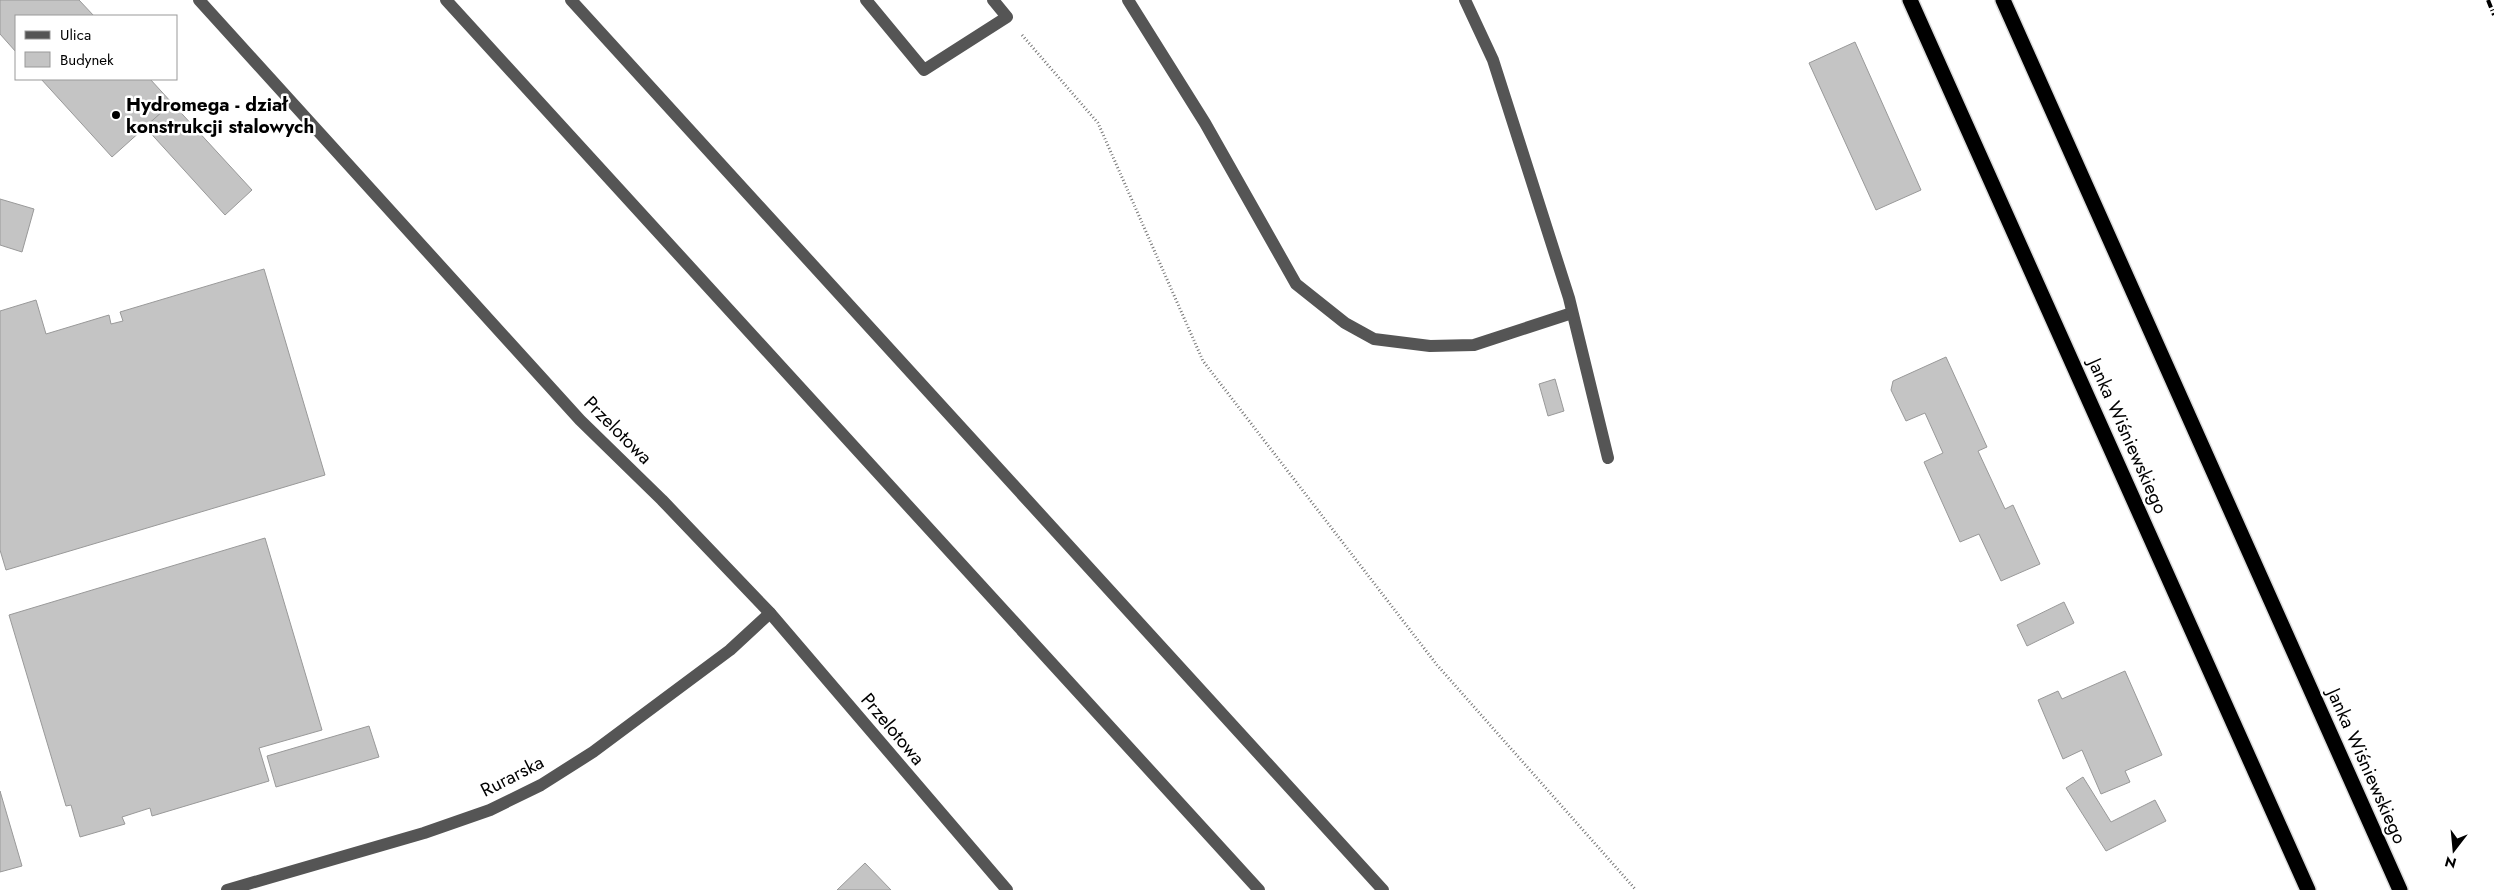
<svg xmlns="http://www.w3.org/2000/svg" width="2494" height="890" font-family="Jost,sans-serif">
  <rect width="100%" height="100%" fill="#fff"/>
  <!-- building -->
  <g fill="#c4c4c4" stroke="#999">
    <path d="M0,0H79L94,16H16V52L0,34Z"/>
    <path d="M1855,42L1921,190L1876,210L1809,63Z"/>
    <path d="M41,79H150L172,103L112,157Z"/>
    <path d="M172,103L252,190L225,215L145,127Z"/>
    <path d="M0,199L34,209L22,252L0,245Z"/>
    <path d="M264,269L325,475L6,570L0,550V311L36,300L46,334L109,315L111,324L123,321L120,312Z"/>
    <path d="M1946,357L1987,447L1978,451L2005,509L2013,505L2040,564L2001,581L1979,534L1960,542L1924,462L1943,453L1925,413L1906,421L1891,390L1893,381Z"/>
    <path d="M1555,379L1564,411L1548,416L1539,384Z"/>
    <path d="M265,538L322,730L259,748L269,781L152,816L150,808L122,817L125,824L80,837L71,805L66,806L9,615Z"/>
    <path d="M2064,602L2074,623L2027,646L2017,625Z"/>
    <path d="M2125,671L2162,755L2125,771L2130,782L2101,794L2082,750L2063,759L2038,700L2058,691L2062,699Z"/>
    <path d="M369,726L379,757L276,787L267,756Z"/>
    <path d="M2083,777L2111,822L2155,800L2166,821L2106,851L2066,788Z"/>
    <path d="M0,791L22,866L0,872Z"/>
    <path d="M865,863L891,890H837Z"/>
  </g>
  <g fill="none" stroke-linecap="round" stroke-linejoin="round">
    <defs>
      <g id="highway">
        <path d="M1910,0L2308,890"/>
        <path d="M2003,0L2400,890"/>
      </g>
    </defs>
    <!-- highway casing -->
    <use href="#highway" stroke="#dbdbdb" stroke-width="18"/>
    <!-- path -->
    <path stroke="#777" stroke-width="3" stroke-dasharray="1 2.5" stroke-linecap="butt" d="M1022,35L1098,123L1203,361L1437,665L1636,890"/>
    <!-- minor -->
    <g stroke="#555" stroke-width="12">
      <path d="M199,0L580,420L662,500L770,613L1007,890"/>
      <path d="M446,0L1259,890"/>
      <path d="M571,0L1383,890"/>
      <path d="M866,0L924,70L1007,17L993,0"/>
      <path d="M1128,0L1205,123L1296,284L1345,323L1374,339L1430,346L1474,345L1572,313"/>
      <path d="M1465,0L1493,60L1569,298L1608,458"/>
      <path d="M227,890L424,833L490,810L541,785L593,752L730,650L770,613"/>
    </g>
    <!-- highway -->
    <use href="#highway" stroke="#000" stroke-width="15"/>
    <!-- rail -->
    <path stroke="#000" stroke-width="4" stroke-dasharray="8 2.5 1 2.5" stroke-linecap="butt" d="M2488,0L2494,15"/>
  </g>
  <!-- markers -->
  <circle fill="#000" stroke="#fff" stroke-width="2" cx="116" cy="115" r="5"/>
  <g text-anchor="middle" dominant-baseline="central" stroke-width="5" stroke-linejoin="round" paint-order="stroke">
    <!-- poi labels -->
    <g font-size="19" font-weight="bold" fill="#000" stroke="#fff" text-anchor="start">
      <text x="126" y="104">Hydromega - dział<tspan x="126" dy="22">konstrukcji stalowych</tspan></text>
    </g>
    <!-- street labels -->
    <g font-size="19" fill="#000" stroke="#fff">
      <text transform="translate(618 430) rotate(45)">Przelotowa</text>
      <text transform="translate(2128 436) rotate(66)">Janka Wiśniewskiego</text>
      <text transform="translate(893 729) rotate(50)">Przelotowa</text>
      <text transform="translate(2367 766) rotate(66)">Janka Wiśniewskiego</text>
      <text transform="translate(512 776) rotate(-27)">Rurarska</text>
    </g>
  </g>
  <!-- legend -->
  <rect x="15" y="15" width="162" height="65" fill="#ffffff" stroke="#999999"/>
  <rect x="25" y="31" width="25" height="8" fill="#555555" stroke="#999999"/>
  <text x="60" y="40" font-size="15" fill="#000000">Ulica</text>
  <rect x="25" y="52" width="25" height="15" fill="#c4c4c4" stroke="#999999"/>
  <text x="60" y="65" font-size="15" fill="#000000">Budynek</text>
  <!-- north arrow -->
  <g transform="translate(2454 850) rotate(196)" stroke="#ffffff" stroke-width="4" paint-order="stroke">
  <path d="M0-4L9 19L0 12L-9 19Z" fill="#000000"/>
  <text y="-8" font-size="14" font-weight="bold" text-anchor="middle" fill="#000000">N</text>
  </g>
</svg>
